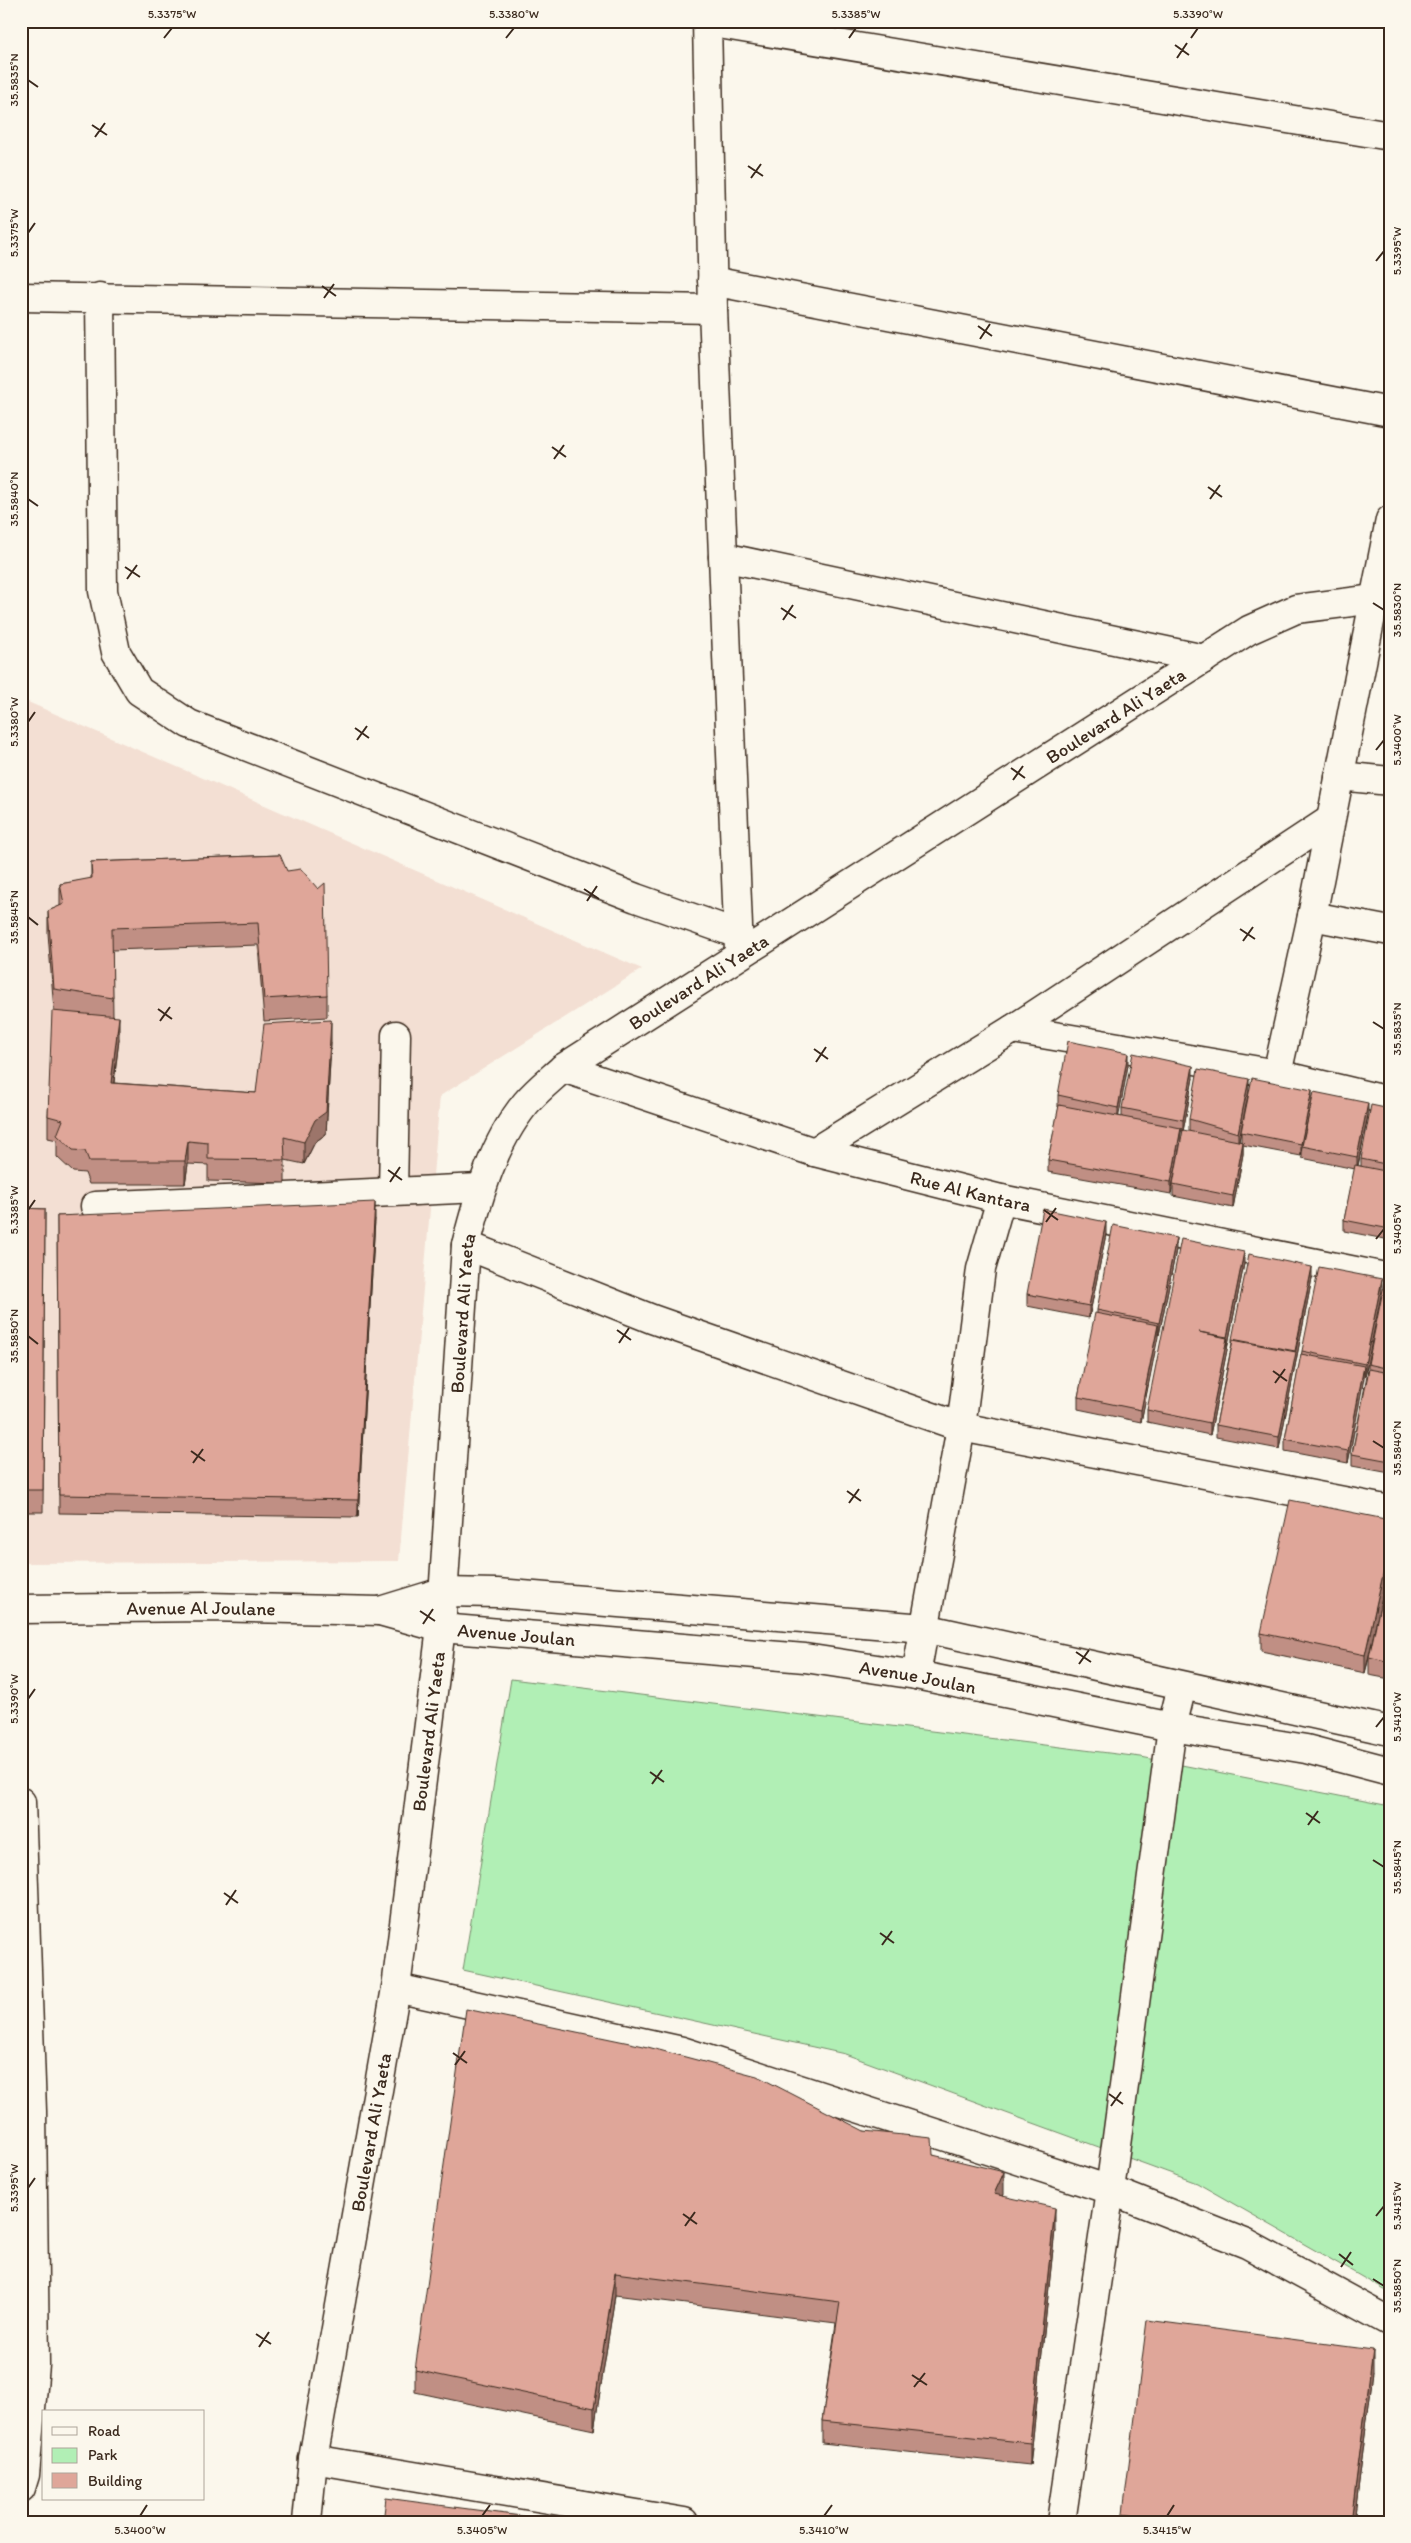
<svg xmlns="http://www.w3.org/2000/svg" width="1411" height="2543" font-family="Itim,sans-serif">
  <rect width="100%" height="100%" fill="#fbf7ec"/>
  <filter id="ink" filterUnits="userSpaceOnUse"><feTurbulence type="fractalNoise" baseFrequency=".02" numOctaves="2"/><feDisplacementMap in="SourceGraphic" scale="10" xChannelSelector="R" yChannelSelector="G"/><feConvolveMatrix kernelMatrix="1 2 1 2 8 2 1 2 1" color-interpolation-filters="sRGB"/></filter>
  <g filter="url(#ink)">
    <!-- built -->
    <path fill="#f3dfd3" d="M21,699L642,969L440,1096L399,1561L21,1563Z"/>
    <!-- green -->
    <path fill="#b1efb5" stroke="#768c6a" d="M511,1679L1141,1757L1390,1806V2293L1197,2183L845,2054L463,1970Z"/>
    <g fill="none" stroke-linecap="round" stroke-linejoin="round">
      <defs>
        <g id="minor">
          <path d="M707,21L713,309L739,951"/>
          <path d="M707,22L1390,136"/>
          <path d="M712,281L1390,412"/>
          <path d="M21,297L713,309"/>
          <path d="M100,297L103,591L116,652L139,691L189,724L636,898L738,934"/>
          <path d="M723,557L1204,659"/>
          <path d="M1339,776L1390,781"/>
          <path d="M1312,916L1390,931"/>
          <path d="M1013,1029L1277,1074L1390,1101"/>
          <path id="s1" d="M563,1068L814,1152L1001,1199L1390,1278"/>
          <path d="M1277,1074L1312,916L1390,520"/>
          <path d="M814,1152L1013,1029L1330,820"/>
          <path d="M393,1192L396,1035"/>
          <path d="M95,1206L480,1188"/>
          <path d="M466,1245L652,1319L961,1427L1390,1510"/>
          <path id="s2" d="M21,1609L208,1607L380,1611L441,1628L805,1658L916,1675L1172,1727L1306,1749L1390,1771"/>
          <path d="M380,1611L442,1592L497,1593L924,1628L1390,1731"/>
          <path d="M916,1675L961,1427L981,1269L1001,1199"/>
          <path d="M21,1802L32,2111L35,2365L25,2475L21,2488"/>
          <path d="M396,1988L682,2051L1110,2190L1247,2244L1390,2322"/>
          <path d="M313,2459L684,2522"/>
          <path id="s3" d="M307,2522L313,2459L396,1988L441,1628L466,1245C479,1195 493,1143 526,1103C537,1090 551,1079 563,1068L1249,630L1296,609L1375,599L1390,601"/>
          <path d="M1061,2522L1110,2190L1172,1727L1182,1686"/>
        </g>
      </defs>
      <!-- minor casing -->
      <use href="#minor" stroke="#3b2a1e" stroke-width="31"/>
      <!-- minor -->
      <use href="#minor" stroke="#fbf7ec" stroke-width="28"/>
    </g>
    <!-- wall -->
    <g fill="#c08f84" stroke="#3b2a1e">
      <path d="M280,855L327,995V1017L264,1021L258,945L112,950L113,1017L119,1039L114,1083L256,1093L331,1043L326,1134L315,1142L304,1164L285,1160V1183L208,1181V1165L188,1164L185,1184H89L85,1173L73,1172L57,1157V1140L48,1138V1116L54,1011L48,933V911L60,906V884L91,879V862Z"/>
      <path d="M1128,1065L1118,1116L1122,1117V1108L1193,1078L1183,1131H1181L1171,1194L1048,1172V1160L1059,1107H1058V1095Z"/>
      <path d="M1249,1091L1239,1141L1241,1142V1132L1312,1101L1368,1115L1358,1166H1361V1159L1390,1109V1240L1344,1231V1220L1355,1169L1302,1158V1151L1301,1156L1243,1145V1154L1233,1208L1173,1196V1184L1189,1131V1119Z"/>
      <path d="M21,1208L45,1209L43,1512H21Z"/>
      <path d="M57,1216L375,1219L358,1517L59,1513Z"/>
      <path d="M1106,1234L1089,1318L1027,1306V1294Z"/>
      <path d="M1176,1250L1159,1335L1158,1334L1141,1422L1078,1409V1397L1097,1313V1310Z"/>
      <path d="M1244,1264L1210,1435L1147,1422V1410Z"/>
      <path d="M1312,1278L1279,1449L1216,1437V1425L1232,1343V1339Z"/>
      <path d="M1390,1281V1473L1352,1466V1454L1368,1370V1364Z"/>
      <path d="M1382,1291L1365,1376H1364L1348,1463L1285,1451V1439L1302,1351Z"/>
      <path d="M1390,1520V1679L1369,1675V1658L1365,1673L1261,1651V1633Z"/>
      <path d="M864,2131L933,2155L1004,2194L1003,2196L1055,2230L1030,2465L822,2443V2421L836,2323L615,2295L594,2430L415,2392V2370Z"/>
      <path d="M1373,2372L1354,2522H1123V2513Z"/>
    </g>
    <!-- shaded-wall -->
    <g fill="#9c746b" stroke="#3b2a1e">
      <path d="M119,1017V1039L111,1105V1083Z"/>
      <path d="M331,1020V1043L326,1134L315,1142L304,1164V1142Z"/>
      <path d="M1128,1053V1065L1118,1120V1108Z"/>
      <path d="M1193,1066V1078L1183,1131V1120Z"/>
      <path d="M1249,1079V1091L1238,1145V1133Z"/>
      <path d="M1312,1090V1102L1302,1146L1301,1156V1144Z"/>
      <path d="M1368,1103V1115L1357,1169V1157Z"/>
      <path d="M1181,1128V1140L1171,1194V1182Z"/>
      <path d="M188,1141V1164L185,1184V1161Z"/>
      <path d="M1243,1142V1154L1233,1208V1196Z"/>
      <path d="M375,1202V1219L358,1517V1500Z"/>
      <path d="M1106,1222V1234L1089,1318V1306Z"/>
      <path d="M1176,1238V1250L1159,1335V1323Z"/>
      <path d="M1244,1252V1264L1227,1349V1337Z"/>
      <path d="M1312,1267V1278L1279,1449V1437Z"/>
      <path d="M1382,1279V1291L1365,1376V1364Z"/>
      <path d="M1158,1325V1337L1141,1422V1410Z"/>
      <path d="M1227,1338V1350L1210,1435V1423Z"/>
      <path d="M1364,1366V1378L1348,1463V1451Z"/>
      <path d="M1390,1543V1561L1365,1673V1655Z"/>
      <path d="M1004,2172V2194L994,2216V2194Z"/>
      <path d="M1055,2208V2230L1030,2465V2443Z"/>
      <path d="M615,2273V2295L594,2430V2408Z"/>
      <path d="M1373,2350V2372L1354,2522H1351Z"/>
    </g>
    <!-- building -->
    <g fill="#dfa699" stroke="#3b2a1e">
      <path d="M280,855L287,871L301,869L318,889L325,883L327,995L264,999L258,923L112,928L113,998L54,989L48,911L64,904L60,884L92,878L91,862Z"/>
      <path d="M52,1011L119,1017L111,1083L256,1093L264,1024L331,1020L326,1112L315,1120L304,1142L284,1137L285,1160L208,1159V1143L188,1141L185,1161H89L85,1151L73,1150L57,1135L63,1120L48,1116Z"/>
      <path d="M1068,1041L1128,1053L1118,1108L1058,1095Z"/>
      <path d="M1133,1053L1193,1066L1183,1120L1122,1108Z"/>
      <path d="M1198,1069L1249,1079L1238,1133L1189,1119Z"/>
      <path d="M1252,1078L1312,1090L1301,1144L1241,1132Z"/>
      <path d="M1314,1092L1368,1103L1357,1157L1302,1146Z"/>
      <path d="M1059,1105L1181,1128L1171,1182L1048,1160Z"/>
      <path d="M1371,1105L1390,1109V1165L1361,1159Z"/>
      <path d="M1183,1130L1243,1142L1233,1196L1173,1184Z"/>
      <path d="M1355,1165L1390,1172V1229L1344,1220Z"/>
      <path d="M375,1202L358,1500L59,1495L57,1216Z"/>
      <path d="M21,1208L45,1209L43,1490H21Z"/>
      <path d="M1043,1209L1106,1222L1089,1306L1027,1294Z"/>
      <path d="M1113,1225L1176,1238L1159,1323L1097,1310Z"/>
      <path d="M1181,1239L1244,1252L1227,1337L1199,1332L1227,1338L1210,1423L1147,1410Z"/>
      <path d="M1249,1254L1312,1267L1295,1351L1232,1339Z"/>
      <path d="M1319,1267L1382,1279L1365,1364L1302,1351Z"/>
      <path d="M1385,1280L1390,1281V1369L1368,1364Z"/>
      <path d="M1095,1313L1158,1325L1141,1410L1078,1397Z"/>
      <path d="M1233,1340L1296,1352L1279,1437L1216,1425Z"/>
      <path d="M1301,1354L1364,1366L1348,1451L1285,1439Z"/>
      <path d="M1369,1369L1390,1373V1461L1352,1454Z"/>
      <path d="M1290,1500L1390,1520V1543L1365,1655L1261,1633Z"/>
      <path d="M1390,1559V1662L1369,1657Z"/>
      <path d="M466,2009L644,2046L757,2076L864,2131L932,2138L933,2155L1004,2172L994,2194L1055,2208L1030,2443L822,2421L840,2302L615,2273L594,2408L415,2370Z"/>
      <path d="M1147,2320L1373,2350L1351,2522H1187L1123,2513Z"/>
      <path d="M386,2498L566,2522H383Z"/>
    </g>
  </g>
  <!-- ticks -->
  <path fill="none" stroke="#3b2a1e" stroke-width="2" d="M164,38L172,28M506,38L514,28M849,38L856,28M1191,38L1198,28M1175,45L1189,55M1177,58L1187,43M28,80L38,87M92,125L107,135M95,137L105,123M748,166L763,176M751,178L761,164M28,233L35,223M1376,261L1384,251M322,286L336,296M324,298L334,284M978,326L992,336M980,339L990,324M552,447L566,457M554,459L564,445M1208,487L1222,497M28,499L38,506M1210,499L1220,485M125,567L140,577M127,579L137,565M1373,603L1384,610M781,608L796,618M783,620L793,605M28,722L35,712M355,728L369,738M357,740L367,726M1376,750L1384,740M1011,768L1025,778M1013,780L1023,766M584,889L599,899M587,901L597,886M28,917L38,925M1240,929L1255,939M1243,941L1253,927M158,1009L172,1019M160,1021L170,1007M1373,1022L1384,1029M814,1049L828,1059M816,1062L826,1047M388,1170L402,1180M390,1182L400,1167M28,1210L35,1200M1044,1210L1058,1220M1046,1222L1056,1208M1376,1239L1384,1229M617,1330L631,1340M28,1336L38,1344M619,1343L629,1328M1273,1371L1287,1381M1275,1383L1285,1369M1373,1441L1384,1448M191,1451L205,1461M193,1463L203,1449M847,1491L861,1501M849,1503L859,1489M420,1611L435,1621M423,1624L433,1609M1076,1652L1091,1662M1079,1664L1089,1650M28,1699L35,1689M1376,1727L1384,1717M650,1772L664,1782M652,1784L662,1770M1306,1813L1320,1823M1308,1825L1318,1811M1373,1860L1384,1867M224,1893L238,1903M226,1905L236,1890M880,1933L894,1943M882,1945L892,1931M453,2053L467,2063M455,2065L465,2051M1109,2094L1123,2104M1111,2106L1121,2092M28,2188L35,2178M683,2214L697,2224M1376,2216L1384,2206M685,2226L695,2212M1339,2254L1353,2265M1341,2267L1351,2252M1373,2279L1384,2286M256,2334L271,2344M259,2347L269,2332M912,2375L927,2385M914,2387L925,2373M140,2516L147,2505M482,2516L490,2505M824,2516L832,2505M1167,2516L1174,2505"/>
  <g text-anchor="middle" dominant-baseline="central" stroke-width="4" stroke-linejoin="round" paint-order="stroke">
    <!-- street labels -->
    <g font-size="19" fill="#3b2a1e" stroke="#fbf7ec">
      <text stroke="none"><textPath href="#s3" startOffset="2150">Boulevard Ali Yaeta</textPath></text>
      <text stroke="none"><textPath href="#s3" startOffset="1655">Boulevard Ali Yaeta</textPath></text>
      <text stroke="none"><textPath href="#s1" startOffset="426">Rue Al Kantara</textPath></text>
      <text stroke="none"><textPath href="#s3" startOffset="1220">Boulevard Ali Yaeta</textPath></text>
      <text stroke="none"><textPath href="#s2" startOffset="180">Avenue Al Joulane</textPath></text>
      <text stroke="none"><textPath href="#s2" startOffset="498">Avenue Joulan</textPath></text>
      <text stroke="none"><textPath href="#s2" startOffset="902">Avenue Joulan</textPath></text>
      <text stroke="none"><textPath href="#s3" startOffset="800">Boulevard Ali Yaeta</textPath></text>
      <text stroke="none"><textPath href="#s3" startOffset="395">Boulevard Ali Yaeta</textPath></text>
    </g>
  </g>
  <!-- margin -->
  <rect width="1411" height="2543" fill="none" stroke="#fbf7ec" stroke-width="55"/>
  <!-- legend -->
  <rect x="42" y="2410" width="162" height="90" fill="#fbf7ec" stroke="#aea59a"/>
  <rect x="52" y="2427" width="25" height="8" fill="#fbf7ec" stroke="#aea59a"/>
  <text x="88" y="2436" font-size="15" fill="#3b2a1e">Road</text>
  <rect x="52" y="2448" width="25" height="15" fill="#b1efb5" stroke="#aea59a"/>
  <text x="88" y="2460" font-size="15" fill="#3b2a1e">Park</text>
  <rect x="52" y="2473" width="25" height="15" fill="#dfa699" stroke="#aea59a"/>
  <text x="88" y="2486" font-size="15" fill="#3b2a1e">Building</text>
  <rect x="28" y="28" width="1356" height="2488" fill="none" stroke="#3b2a1e" stroke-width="2"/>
  <g font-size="12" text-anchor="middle" fill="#3b2a1e">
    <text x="172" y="18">5.3375°W</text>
    <text x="514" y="18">5.3380°W</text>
    <text x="856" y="18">5.3385°W</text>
    <text x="1198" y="18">5.3390°W</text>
    <text transform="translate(14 80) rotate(-90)" y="4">35.5835°N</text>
    <text transform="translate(14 233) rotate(-90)" y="4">5.3375°W</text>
    <text transform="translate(1397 251) rotate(-90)" y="4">5.3395°W</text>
    <text transform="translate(14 499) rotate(-90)" y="4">35.5840°N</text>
    <text transform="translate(1397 610) rotate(-90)" y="4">35.5830°N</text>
    <text transform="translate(14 722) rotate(-90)" y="4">5.3380°W</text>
    <text transform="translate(1397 740) rotate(-90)" y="4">5.3400°W</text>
    <text transform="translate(14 917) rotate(-90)" y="4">35.5845°N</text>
    <text transform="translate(1397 1029) rotate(-90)" y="4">35.5835°N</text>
    <text transform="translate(14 1210) rotate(-90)" y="4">5.3385°W</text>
    <text transform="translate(1397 1229) rotate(-90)" y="4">5.3405°W</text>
    <text transform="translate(14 1336) rotate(-90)" y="4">35.5850°N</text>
    <text transform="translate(1397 1448) rotate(-90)" y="4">35.5840°N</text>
    <text transform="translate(14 1699) rotate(-90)" y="4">5.3390°W</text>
    <text transform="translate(1397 1717) rotate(-90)" y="4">5.3410°W</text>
    <text transform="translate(1397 1867) rotate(-90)" y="4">35.5845°N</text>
    <text transform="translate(14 2188) rotate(-90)" y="4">5.3395°W</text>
    <text transform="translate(1397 2206) rotate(-90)" y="4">5.3415°W</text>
    <text transform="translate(1397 2286) rotate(-90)" y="4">35.5850°N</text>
    <text x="140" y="2534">5.3400°W</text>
    <text x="482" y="2534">5.3405°W</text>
    <text x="824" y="2534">5.3410°W</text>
    <text x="1167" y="2534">5.3415°W</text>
  </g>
</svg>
